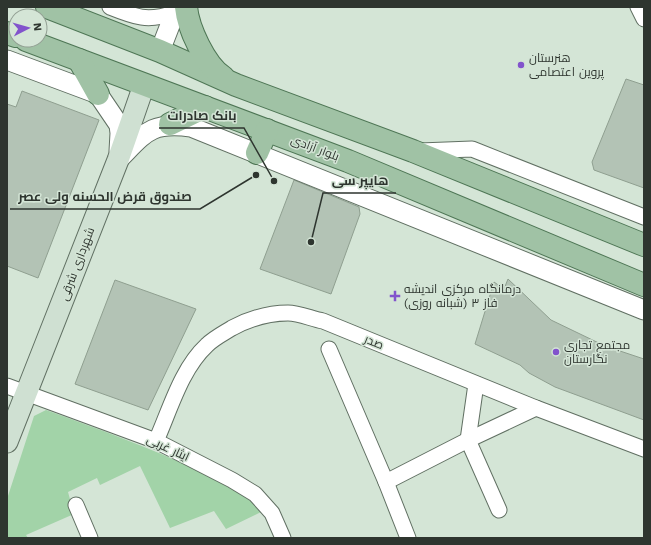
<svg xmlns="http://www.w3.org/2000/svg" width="651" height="545" font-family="'Work Sans',Cairo,sans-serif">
  <rect width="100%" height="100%" fill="#d4e5d6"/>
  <!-- green -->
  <path fill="#a2d3a8" d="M46,410C98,429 149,447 199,471C222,482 248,491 263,511L226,529L214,511L170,528L140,466L100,485L97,478L68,492L74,514L26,535L28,538H7V499L34,416Z"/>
  <!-- building -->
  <g fill="#b3c3b5" stroke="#8f9f90">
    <path d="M626,79L644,85V188L594,170L592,162Z"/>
    <path d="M22,91L99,120L38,278L7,266V104L16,107Z"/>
    <path d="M294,180L359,207L360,214L331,294L260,269Z"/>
    <path d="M508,279L551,320L605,346L644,359V420L555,387L529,373L520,365L475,344L494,282L504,289Z"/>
    <path d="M115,280L196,309L148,410L75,384Z"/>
  </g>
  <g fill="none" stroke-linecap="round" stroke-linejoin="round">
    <defs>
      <g id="minor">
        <path d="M110,7C135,17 147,22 174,13"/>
        <path d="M638,7L644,19"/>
        <path d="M420,151L472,149L644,217"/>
        <path d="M329,349L386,482L408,538"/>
        <path d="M476,384L468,440L499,510"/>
        <path d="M7,386L156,441L232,480L255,494L272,513L283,538"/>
        <path d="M156,441C170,410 181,369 207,345C214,338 224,333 232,328C249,319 268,313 288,313C299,313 312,319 323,321L536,408L644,449"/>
        <path d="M386,482L468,440L536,408"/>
        <path d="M76,505L90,538"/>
      </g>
      <g id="tertiary">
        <path d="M160,51L177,7"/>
        <path d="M7,60L98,94L119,125L120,133L119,151"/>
        <path d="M118,160C146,132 150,122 191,127L644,310"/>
      </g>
      <path id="secondary" d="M7,442L118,160L144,85"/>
      <g id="primary">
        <path d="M47,7L160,51L236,85L413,151L644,245"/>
        <path d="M186,7C188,28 205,65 223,77"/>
        <path d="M7,33L16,36"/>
        <path d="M26,40L348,161L644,285"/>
        <path d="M79,60L98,94"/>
        <path d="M170,124L205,107"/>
        <path d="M257,153L267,130"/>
      </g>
    </defs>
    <!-- minor casing -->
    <use href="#minor" stroke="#617063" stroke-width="17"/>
    <!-- tertiary casing -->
    <use href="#tertiary" stroke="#617063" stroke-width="21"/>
    <!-- secondary casing -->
    <use href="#secondary" stroke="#617063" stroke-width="23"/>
    <!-- primary casing -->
    <use href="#primary" stroke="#4e7655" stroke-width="24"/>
    <!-- minor -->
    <use href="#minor" stroke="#fff" stroke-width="15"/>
    <!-- tertiary -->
    <use href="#tertiary" stroke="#fff" stroke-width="19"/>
    <!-- secondary -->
    <use href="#secondary" stroke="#cfe0d2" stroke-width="21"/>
    <!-- primary -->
    <use href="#primary" stroke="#a0c2a5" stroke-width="22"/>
  </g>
  <!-- markers -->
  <g fill="#8253cc" stroke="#d4e5d6" stroke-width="1.5">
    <circle cx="521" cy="65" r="4"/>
    <path d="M393 290h4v4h4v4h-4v4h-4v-4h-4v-4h4z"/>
    <circle cx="556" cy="352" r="4"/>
  </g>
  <g text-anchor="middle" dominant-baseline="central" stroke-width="3" stroke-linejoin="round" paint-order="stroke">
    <!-- poi labels -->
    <g font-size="12" fill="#2e352f" stroke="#d4e5d6" text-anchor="start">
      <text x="529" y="58">هنرستان<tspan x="529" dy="14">پروین اعتصامی</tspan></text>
      <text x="404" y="289">درمانگاه مرکزی اندیشه<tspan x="404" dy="14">فاز ۳ (شبانه روزی)</tspan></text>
      <text x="564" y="345">مجتمع تجاری<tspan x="564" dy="14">نگارستان</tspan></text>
    </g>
    <!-- street labels -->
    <g font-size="12" fill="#2e352f" stroke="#d4e5d6">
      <text transform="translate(315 148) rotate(21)">بلوار آزادی</text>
      <text transform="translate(77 264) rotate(-69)">شهرداری شرقی</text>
      <text transform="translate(374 342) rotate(22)">صدر</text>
      <text transform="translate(168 448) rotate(25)">ایثار غربی</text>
    </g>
  </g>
  <!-- callouts -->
  <path fill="none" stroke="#2e352f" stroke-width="1.5" d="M274 181L244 128H159M311 242L323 193H396M256 175L200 209H10"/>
  <g fill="#2e352f" stroke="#d4e5d6" stroke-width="1.5">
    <circle cx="274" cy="181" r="4"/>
    <circle cx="311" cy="242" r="4"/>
    <circle cx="256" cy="175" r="4"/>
  </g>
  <g font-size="13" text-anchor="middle" font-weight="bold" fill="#2e352f" stroke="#d4e5d6" stroke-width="3" stroke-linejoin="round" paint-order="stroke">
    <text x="202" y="120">بانک صادرات</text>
    <text x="360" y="185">هایپر سی</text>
    <text x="105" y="201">صندوق قرض الحسنه ولی عصر</text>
  </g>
  <!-- border -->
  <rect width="651" height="545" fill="none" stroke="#2e352f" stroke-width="16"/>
  <!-- north arrow -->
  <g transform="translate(28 28) rotate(84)"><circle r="19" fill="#d4e5d6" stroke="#929f93"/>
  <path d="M0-3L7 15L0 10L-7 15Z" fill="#8253cc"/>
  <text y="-6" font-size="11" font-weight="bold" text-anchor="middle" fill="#2e352f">N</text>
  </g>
</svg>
